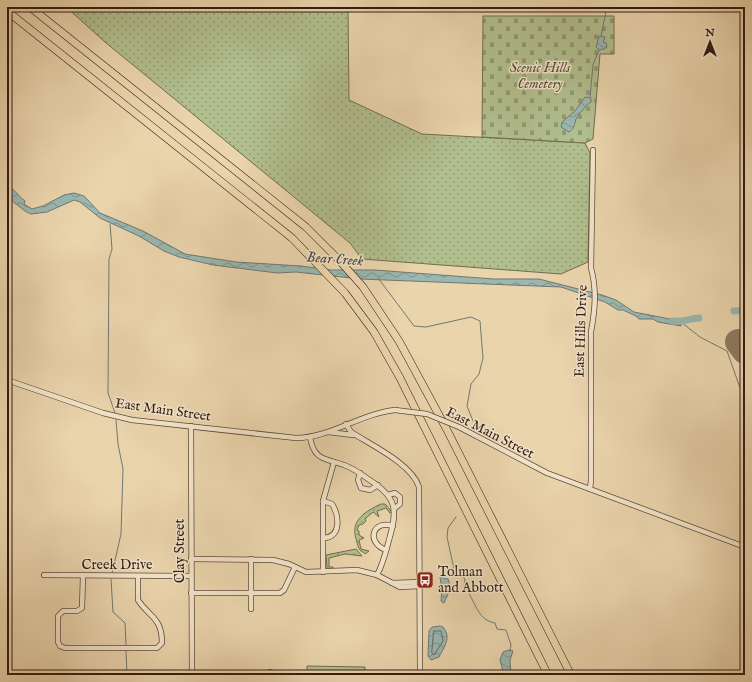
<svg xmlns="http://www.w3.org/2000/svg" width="752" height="682" font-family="'IM FELL English',serif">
  <defs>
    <pattern id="grass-dots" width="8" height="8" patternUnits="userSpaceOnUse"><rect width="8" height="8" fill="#b1be8e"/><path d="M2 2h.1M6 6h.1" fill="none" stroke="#919a73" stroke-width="1.8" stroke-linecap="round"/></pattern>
    <pattern id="cemetery-stones" width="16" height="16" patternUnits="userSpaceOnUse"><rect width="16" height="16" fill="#b1be8e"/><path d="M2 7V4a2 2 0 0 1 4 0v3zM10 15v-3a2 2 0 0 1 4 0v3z" fill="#919a73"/></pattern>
    <pattern id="water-waves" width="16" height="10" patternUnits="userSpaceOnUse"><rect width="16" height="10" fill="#9ab7b1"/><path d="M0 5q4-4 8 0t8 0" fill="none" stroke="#7e948f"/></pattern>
  </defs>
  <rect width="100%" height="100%" fill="#ead4ac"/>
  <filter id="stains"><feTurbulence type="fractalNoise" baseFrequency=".005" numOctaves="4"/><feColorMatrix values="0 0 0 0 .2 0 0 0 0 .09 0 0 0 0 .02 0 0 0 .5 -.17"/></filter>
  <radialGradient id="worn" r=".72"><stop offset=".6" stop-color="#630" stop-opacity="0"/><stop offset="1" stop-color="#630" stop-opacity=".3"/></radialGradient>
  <!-- grass -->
  <g fill="url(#grass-dots)" stroke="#726d50">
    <path d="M66,7H348L349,100L422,134L585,143L590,153L588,262L561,274L362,259L350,243L105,42Z"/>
    <path d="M381,504H385L392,512L390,513L386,508L377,511L379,517L373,512L365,519L366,521L363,524L359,525L357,530L359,531V535L364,538L359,540L361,549L369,551L365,554C364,552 362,552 361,551C358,549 357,542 356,539C350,520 366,511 381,504Z"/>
    <path d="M356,549L362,556L345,554L329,558V567H333L334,569L327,568L326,555Z"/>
  </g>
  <!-- cemetery -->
  <path fill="url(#cemetery-stones)" stroke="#726d50" d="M483,16H614V54H600L593,139L585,143L482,137Z"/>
  <!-- pitch -->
  <path fill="#b1be8e" stroke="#726d50" d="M307,666L365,667V675H307Z"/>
  <!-- water -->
  <g fill="url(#water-waves)" stroke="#707972">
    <path d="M599,36L605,37L603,42L606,43L607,47L604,49L599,50L596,47Z"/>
    <path d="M585,97L591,98V102C587,104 578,115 576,119C574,125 575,128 569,132L561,127L562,122L575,111Z"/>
    <path d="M7,186C15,189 18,196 25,201L24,204L32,209L43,206L64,195L74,193L84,196L100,213L143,231L185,254L236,262L301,266L331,270H375L494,279H539L602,295L616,300L634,312L670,319H680L681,326L658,322L653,319H639L636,316L623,310H618L605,302L561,287L360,279L296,272L277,273L213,265L179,257L164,251L139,236L100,218L80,202L74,200L47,212L31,214L25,211L7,197Z"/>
    <path d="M440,577L448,579C452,588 448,594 444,603L441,601L442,590Z"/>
    <path d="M440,626L443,627C452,638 444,647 439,657L431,660L428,656L429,631L432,627Z"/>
    <path d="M509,650L513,651L510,660L511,675H504L500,660L503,652Z"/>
  </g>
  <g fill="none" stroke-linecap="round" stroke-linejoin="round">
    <!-- shore -->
    <path stroke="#666a62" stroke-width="1" d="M434,631H441L443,641L434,655L432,653Z"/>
    <!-- stream -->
    <g stroke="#707972" stroke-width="1">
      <path d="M601,36L607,7"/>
      <path d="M590,97L593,65L599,50"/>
      <path d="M110,224L112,249L109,259L108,393L115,413"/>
      <path d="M378,278L414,326L426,327L471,317L480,321L483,358L479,374L471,384L467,406L473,421"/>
      <path d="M681,322L700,337L727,351L745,402"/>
      <path d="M456,517L448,528L447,537L454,569L465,579L464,587C475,598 476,620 495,623L497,629L506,630L511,645L510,651"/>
      <path d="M112,573L121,534L123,469L118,444L116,420"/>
      <path d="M111,579L113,612L125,623L126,645"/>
      <path d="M126,651L127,675"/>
    </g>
    <!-- river -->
    <g stroke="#9ab7b1" stroke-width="7">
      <path d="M734,311L745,310"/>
      <path d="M672,321C681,322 689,319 699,318"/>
    </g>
    <!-- taxiway -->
    <path stroke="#8e7860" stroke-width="10" d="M740,344L745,340"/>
    <!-- runway -->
    <path stroke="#8e7860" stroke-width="26" d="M738,342L745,351"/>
    <defs>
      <g id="minor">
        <path d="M7,380L103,413L132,420L296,438C330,438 359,414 395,410"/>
        <path d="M346,424L351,432C371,445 412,464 419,487L420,675"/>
        <path d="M191,426L192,675"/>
        <path d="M459,427L547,473L745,547"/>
        <path d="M328,432L353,435"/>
        <path d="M310,437C314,461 325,458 344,465C353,468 361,474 368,479C397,497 398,509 389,540C386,552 383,564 377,575"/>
        <path d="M360,473L358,480L361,488L370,490L378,485"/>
        <path d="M590,489L591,480V332C595,310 597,290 591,268L593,150"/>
        <path d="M388,495L395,493L400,497V504L395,508"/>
        <path d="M323,538C342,538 339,515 332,504L323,501"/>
        <path d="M386,550C365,542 373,519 393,526"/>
        <path d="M191,559L273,560L289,564L306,572L357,570L377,575L400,587L420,586"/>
        <path d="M251,559V609"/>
        <path d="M323,572V501L334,462"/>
        <path d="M44,575L191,576"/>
        <path d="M83,576L82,608L77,611H63L58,616V642L60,646L65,648H157L162,643C162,617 149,617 138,600V576"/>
        <path d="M392,583L420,582"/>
        <path d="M191,593H280L284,590L295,567"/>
        <path d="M270,675V672"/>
      </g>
      <g id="highway">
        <path d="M30,7L306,227L339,260L363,287L399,341L446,428L571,675"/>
        <path d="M7,11L292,238L345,293L374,332L400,378L548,675"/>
      </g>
    </defs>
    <!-- minor casing -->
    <use href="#minor" stroke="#604a39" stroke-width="6"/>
    <!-- highway casing -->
    <use href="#highway" stroke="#321c13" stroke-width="8"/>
    <!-- minor -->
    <use href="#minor" stroke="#f1e3c9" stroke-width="4.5"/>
    <!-- highway -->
    <use href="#highway" stroke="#ead4ac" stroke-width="7"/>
    <defs>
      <path id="minor-bridge" d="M395,410L427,414L459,427"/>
    </defs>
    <!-- minor-bridge casing -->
    <use href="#minor-bridge" stroke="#604a39" stroke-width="6" stroke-linecap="butt"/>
    <!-- minor-bridge -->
    <use href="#minor-bridge" stroke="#f1e3c9" stroke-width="4.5"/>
  </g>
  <!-- icons -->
  <defs>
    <symbol id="bus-square" viewBox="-11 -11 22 22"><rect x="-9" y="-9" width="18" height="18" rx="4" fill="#8f2418" stroke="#f1e3c9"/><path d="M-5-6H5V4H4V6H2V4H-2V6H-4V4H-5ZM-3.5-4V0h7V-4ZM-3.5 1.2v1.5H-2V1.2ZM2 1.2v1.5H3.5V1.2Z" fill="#fff"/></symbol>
  </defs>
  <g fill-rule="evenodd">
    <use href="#bus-square" x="415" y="570" width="20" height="20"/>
  </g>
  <g text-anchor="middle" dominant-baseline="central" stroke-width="3" stroke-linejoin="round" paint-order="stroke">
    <!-- park labels -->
    <g font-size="14" font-style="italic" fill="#584d38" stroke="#f1e3c9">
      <text x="540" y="68">Scenic Hills<tspan x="540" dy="16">Cemetery</tspan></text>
    </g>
    <!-- street labels -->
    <g font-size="14" fill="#321c13" stroke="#f1e3c9">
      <text transform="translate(581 331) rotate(-88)">East Hills Drive</text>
      <text transform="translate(163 410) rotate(8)">East Main Street</text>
      <text transform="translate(490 433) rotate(27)">East Main Street</text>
      <text transform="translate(180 551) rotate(-90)">Clay Street</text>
      <text x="117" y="565">Creek Drive</text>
    </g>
    <!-- poi labels -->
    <g font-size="14" fill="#321c13" stroke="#f1e3c9" text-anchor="start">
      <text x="438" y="572">Tolman<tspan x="438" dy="16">and Abbott</tspan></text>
    </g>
    <!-- water labels -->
    <g font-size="15" font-style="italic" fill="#514a42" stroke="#f1e3c9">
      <text transform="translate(335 259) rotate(4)">Bear Creek</text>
    </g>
  </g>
  <!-- margin -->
  <rect width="752" height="682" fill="none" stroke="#ead4ac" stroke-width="24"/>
  <rect x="8" y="8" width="736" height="666" fill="none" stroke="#321c13" stroke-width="2"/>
  <rect x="12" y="12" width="728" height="658" fill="none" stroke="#321c13"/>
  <!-- north arrow -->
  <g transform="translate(710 42)" stroke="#f1e3c9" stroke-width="3" paint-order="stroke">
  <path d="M0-3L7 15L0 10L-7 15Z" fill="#321c13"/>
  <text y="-6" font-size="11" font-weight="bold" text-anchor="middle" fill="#321c13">N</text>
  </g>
  <rect width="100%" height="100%" filter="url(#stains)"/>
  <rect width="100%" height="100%" fill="url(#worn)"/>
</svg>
